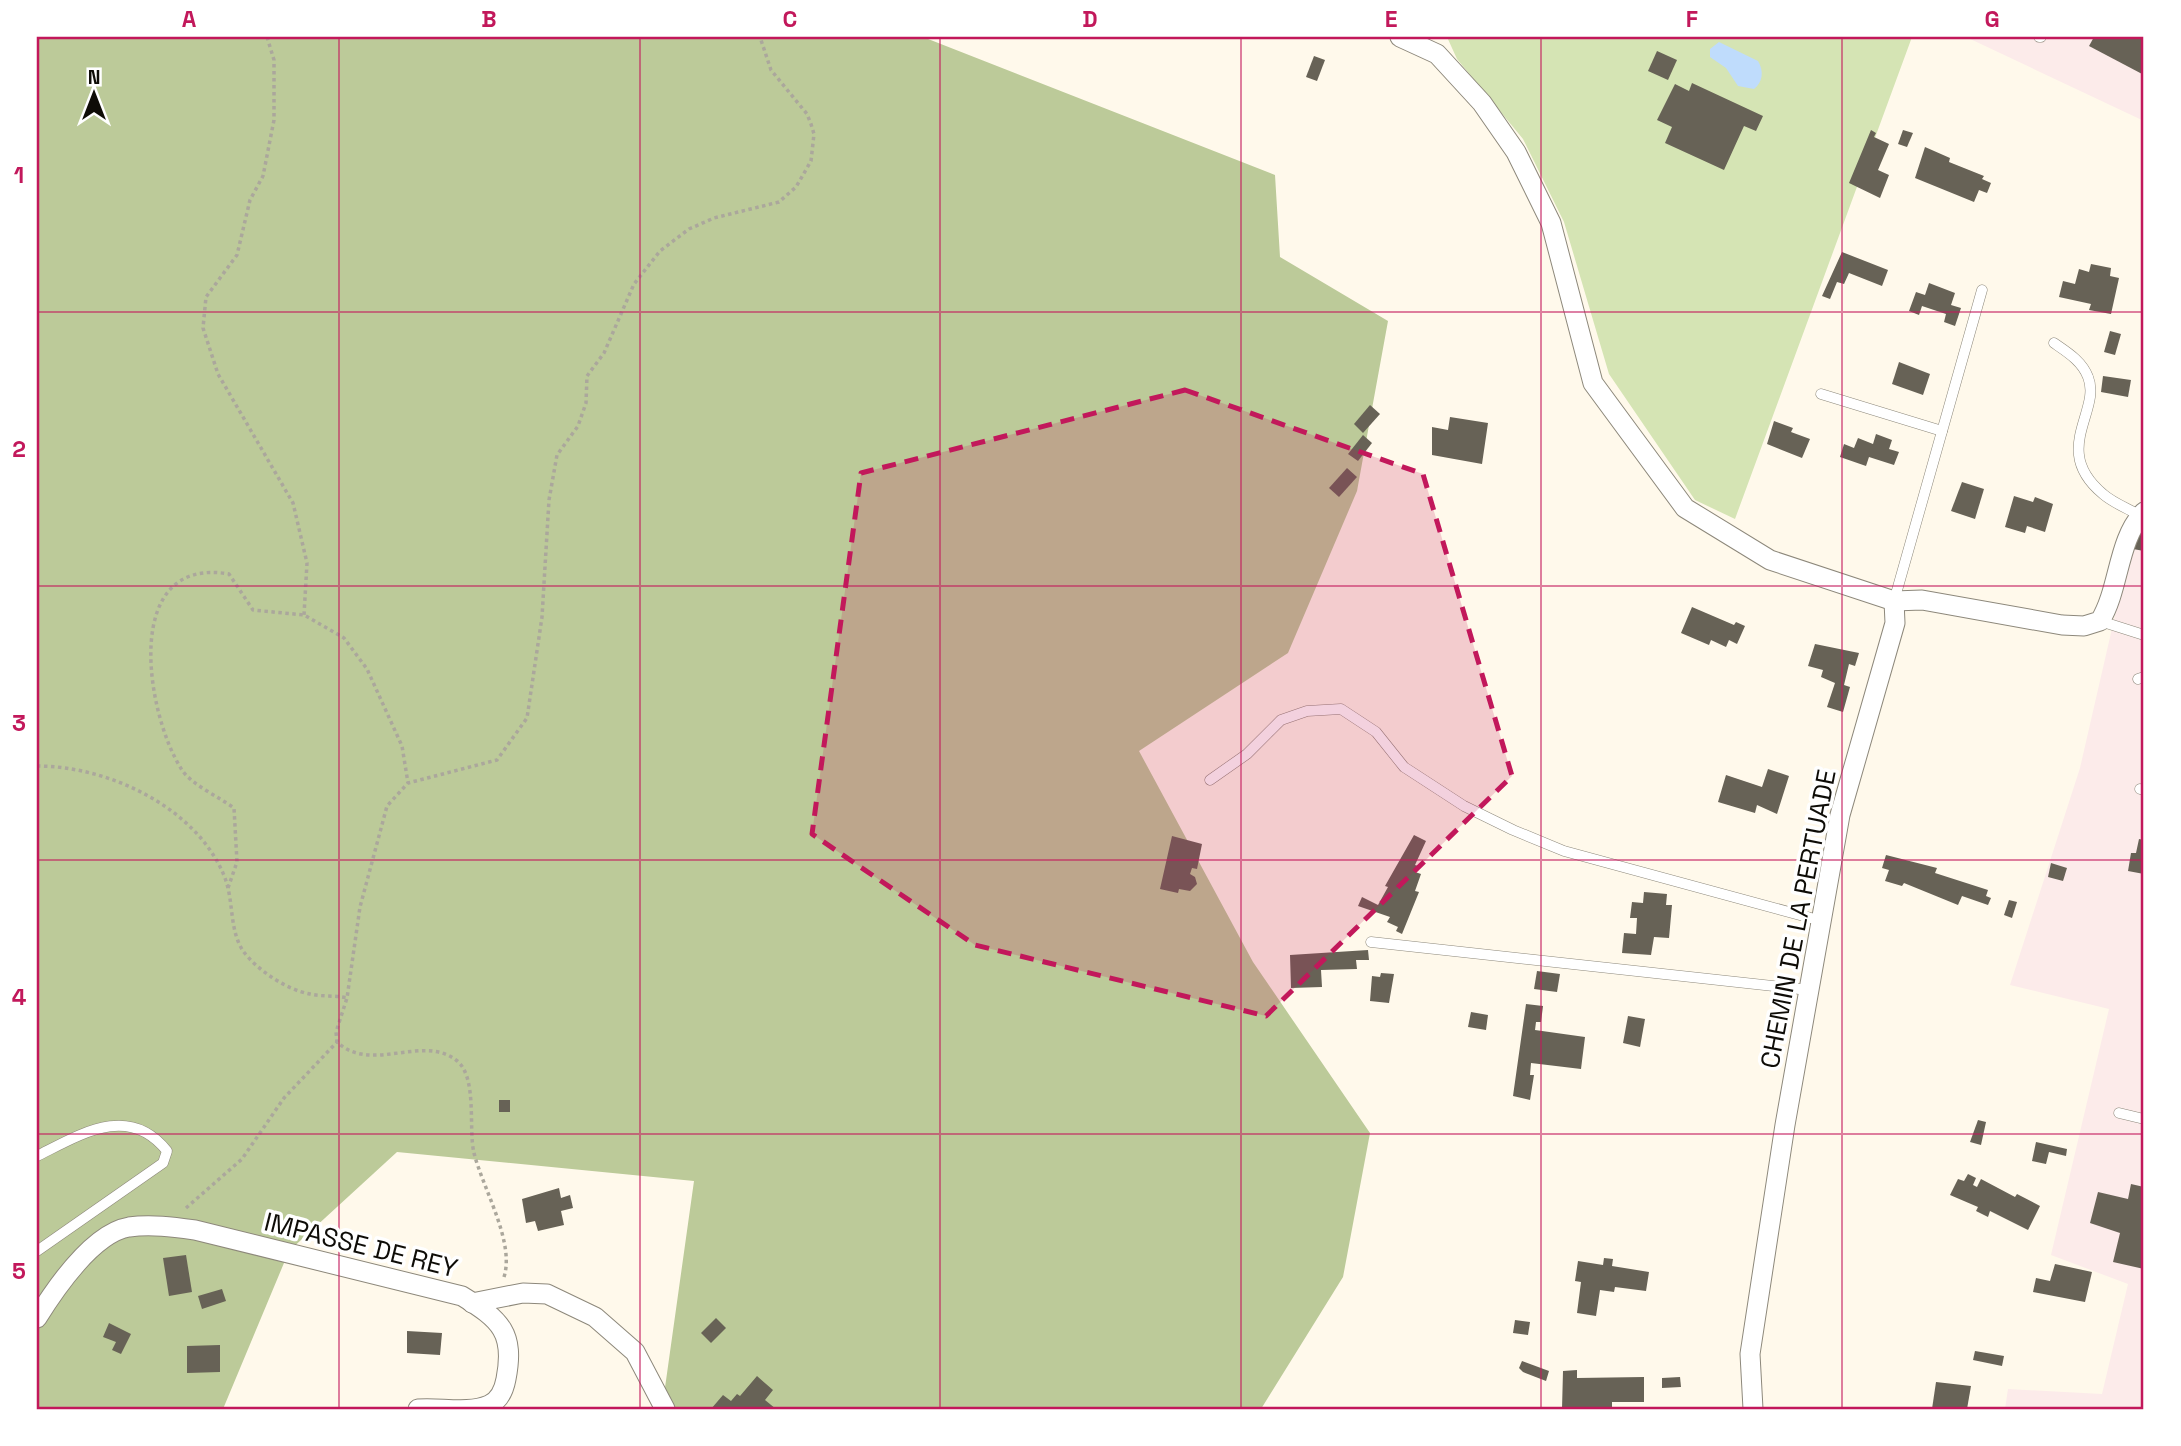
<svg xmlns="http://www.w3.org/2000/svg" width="2181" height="1446" font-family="'Space Grotesk',sans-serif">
  <rect width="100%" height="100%" fill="#fff9eb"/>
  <!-- industrial -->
  <g fill="#fcebea">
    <path d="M1966,37H2144V121Z"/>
    <path d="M2144,489V1409H2005L2008,1389L2102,1394L2128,1284L2051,1255L2109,1009L2010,985L2080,768Z"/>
  </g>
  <!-- green -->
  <path fill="#d5e4b4" d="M1447,37H1912L1735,519L1695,500L1609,374L1564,222L1523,139L1457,59Z"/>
  <!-- forest -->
  <path fill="#bcca99" d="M37,37H923L1275,175L1280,257L1388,321L1357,491L1288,653L1139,751L1253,962L1370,1133L1343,1277L1261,1409H662L694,1181L397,1152L289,1251L223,1409H37Z"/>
  <!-- water -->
  <path fill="#bfdcfc" d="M1719,42L1758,61C1764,71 1763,82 1754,89L1738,86L1726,68L1710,57V49Z"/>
  <!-- building -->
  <g fill="#676256">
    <path d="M2094,37H2144V75L2089,46Z"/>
    <path d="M1657,51L1677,60L1668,80L1648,71Z"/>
    <path d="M1314,56L1325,60L1317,81L1306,77Z"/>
    <path d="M1692,83L1763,116L1756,131L1744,126L1724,170L1665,143L1672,127L1657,120L1675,84L1689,91Z"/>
    <path d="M1871,130L1876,133L1874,137L1889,144L1878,170L1889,175L1880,198L1849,183Z"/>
    <path d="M1903,130L1913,133L1907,147L1898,144Z"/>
    <path d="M1925,147L1950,158L1949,162L1984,176L1982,179L1991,183L1987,193L1979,190L1974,202L1915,178Z"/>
    <path d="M1842,252L1888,270L1882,286L1849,273L1844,284L1837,282L1830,299L1822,296Z"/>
    <path d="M2091,264L2111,268L2110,276L2119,278L2111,314L2089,310L2091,304L2059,297L2063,281L2075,284L2079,269L2089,272Z"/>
    <path d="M1929,283L1955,293L1951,305L1961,308L1955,326L1944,322L1946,314L1922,306L1919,315L1909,311L1916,292L1925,295Z"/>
    <path d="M2110,331L2121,334L2115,355L2104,352Z"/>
    <path d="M1899,362L1930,374L1923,395L1892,384Z"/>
    <path d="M2103,376L2131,380L2128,397L2101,392Z"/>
    <path d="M1370,405L1380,414L1363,433L1354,424Z"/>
    <path d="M1450,417L1488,423L1482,464L1432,455V427L1448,430Z"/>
    <path d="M1774,421L1793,428L1791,432L1810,439L1802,458L1767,444Z"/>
    <path d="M1876,434L1892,440L1889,449L1899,452L1894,465L1869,457L1866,466L1840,457L1844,444L1854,448L1858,438L1873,444Z"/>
    <path d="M1363,435L1372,443L1358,461L1348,454Z"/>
    <path d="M1347,468L1357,477L1339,497L1329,488Z"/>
    <path d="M1962,482L1984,489L1975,519L1951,511Z"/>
    <path d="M2014,496L2033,502L2035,497L2053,504L2045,532L2027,526L2025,533L2005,527Z"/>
    <path d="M2144,522V551L2133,549Z"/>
    <path d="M1692,607L1734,625L1736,622L1745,626L1737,644L1729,640L1726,647L1711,640L1709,645L1681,633Z"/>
    <path d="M1815,644L1859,653L1855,666L1849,664L1844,685L1850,687L1843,712L1827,707L1835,683L1821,677L1823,670L1808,666Z"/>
    <path d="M1768,769L1789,776L1777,814L1757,805L1755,813L1718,802L1726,775L1762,787Z"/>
    <path d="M1414,835L1426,841L1415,865L1418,866L1415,872L1421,874L1415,891L1419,892L1402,934L1396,931L1398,927L1387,922L1390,917L1358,906L1362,897L1378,905L1388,887L1385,886Z"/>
    <path d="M1172,836L1202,844L1197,869L1192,868L1190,874L1195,877L1197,884L1190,891L1179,889L1178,893L1160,889Z"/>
    <path d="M2139,839L2144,840V874L2128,871L2131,853H2136Z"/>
    <path d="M1886,855L1937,868L1935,873L1988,890L1986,896L1991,898L1988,905L1962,896L1958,905L1904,883L1902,886L1885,881L1889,870L1882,868Z"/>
    <path d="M2051,863L2067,868L2063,881L2048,877Z"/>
    <path d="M1644,892L1667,894L1666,905H1672L1669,938L1654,937L1651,955L1622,953L1624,933L1636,934L1637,918H1630L1632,902L1643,903Z"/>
    <path d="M2009,900L2017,902L2012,918L2004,915Z"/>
    <path d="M1368,950L1369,960H1356L1357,969L1321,970L1322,987L1291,988L1290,955Z"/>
    <path d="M1537,971L1560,974L1557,992L1534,989Z"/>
    <path d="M1381,973L1394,974L1389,1003L1370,1001L1372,976L1380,977Z"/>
    <path d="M1526,1004L1543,1006L1541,1022H1536L1535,1030L1585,1037L1581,1069L1531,1063L1530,1075H1534L1530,1100L1513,1096Z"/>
    <path d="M1471,1012L1488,1015L1486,1030L1468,1027Z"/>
    <path d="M1628,1016L1645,1019L1640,1047L1623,1043Z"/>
    <rect x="499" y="1100" width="11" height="12"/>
    <path d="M1978,1120L1986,1122L1981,1145L1970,1142Z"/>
    <path d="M2036,1142L2067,1149L2066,1156L2049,1152L2046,1164L2032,1161Z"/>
    <path d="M1968,1174L1976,1178L1973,1185L1977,1187L1981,1179L2015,1197L2017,1194L2040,1206L2028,1230L1990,1211L1988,1217L1976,1211L1978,1207L1950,1195L1958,1179L1964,1181Z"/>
    <path d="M2131,1184L2144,1187V1269L2113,1262L2120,1233L2090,1223L2098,1192L2128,1199Z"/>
    <path d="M559,1188L561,1198L570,1195L573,1208L561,1211L564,1225L538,1231L535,1221L526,1223L522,1199Z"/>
    <path d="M186,1255L192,1292L169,1296L163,1258Z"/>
    <path d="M1604,1258L1613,1259L1612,1266L1649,1272L1646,1291L1615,1287L1614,1292L1600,1290L1596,1316L1577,1313L1581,1282L1575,1281L1578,1261L1603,1265Z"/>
    <path d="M2055,1264L2092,1272L2085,1302L2033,1292L2036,1278L2050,1281Z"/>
    <path d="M222,1289L226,1301L202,1309L198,1296Z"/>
    <path d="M716,1318L726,1328L711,1343L701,1333Z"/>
    <path d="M1515,1320L1530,1322L1528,1335L1513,1333Z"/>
    <path d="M109,1323L131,1334L121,1354L112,1350L116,1342L103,1337Z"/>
    <path d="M407,1331L442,1333L440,1355L407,1353Z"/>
    <path d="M220,1345V1372L187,1373V1346Z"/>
    <path d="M1975,1351L2004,1356L2002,1366L1973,1360Z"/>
    <path d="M1522,1361L1549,1371L1546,1381L1523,1372L1519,1368Z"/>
    <path d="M1577,1370V1378L1644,1377V1402H1612V1409H1562L1563,1371Z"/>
    <path d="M757,1376L773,1390L765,1400L776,1409H711L723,1395L731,1401L737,1394L740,1396Z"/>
    <path d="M1680,1377L1681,1387L1662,1388V1378Z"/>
    <path d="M1936,1382L1971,1386L1967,1409H1932Z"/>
  </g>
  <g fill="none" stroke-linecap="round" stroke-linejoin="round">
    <defs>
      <g id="lane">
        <path d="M2039,37H2041"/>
        <path d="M2054,343C2067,352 2082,361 2088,377C2102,411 2050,450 2103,494C2113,503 2129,509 2141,516"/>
        <path d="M1821,394L1942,431"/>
        <path d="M1894,601L1982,290"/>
        <path d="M2100,621L2144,635"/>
        <path d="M2138,679L2144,677"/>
        <path d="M1210,780L1247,754L1281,720L1307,711L1341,709L1376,732L1404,767L1464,806L1513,830L1564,851L1822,921"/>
        <path d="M2140,789L2144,790"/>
        <path d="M1371,942L1809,990"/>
        <path d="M2119,1113L2144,1119"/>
        <path d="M37,1156C81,1134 129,1103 167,1151L163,1163L37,1251"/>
      </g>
      <g id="street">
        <path d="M1400,37L1437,54L1482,103L1516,152L1551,223L1593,383L1685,508L1770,560L1894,601L1922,600L2062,625L2084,626L2100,621C2120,588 2117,540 2144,512"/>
        <path d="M472,1303L523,1293L547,1294L595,1317L635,1352L665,1409"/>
        <path d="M37,1318C55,1289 93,1233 129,1227C151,1224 173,1227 195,1230L462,1296C501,1320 515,1333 506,1379C504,1390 500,1400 489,1405C468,1414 440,1407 418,1409"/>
        <path d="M1753,1409L1750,1354L1785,1125L1840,815L1895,623L1894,601"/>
      </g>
    </defs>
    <!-- lane casing -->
    <use href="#lane" stroke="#8d887b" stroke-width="11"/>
    <!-- street casing -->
    <use href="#street" stroke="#8d887b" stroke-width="21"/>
    <!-- path -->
    <g stroke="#aba79c" stroke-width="3.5" stroke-dasharray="3.5 3.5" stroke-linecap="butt">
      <path d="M267,37L274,60V120L263,176L250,200L237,255L206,297L203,328L218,374L293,503L307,563L304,615"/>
      <path d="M37,766C109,766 198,808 225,878C234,902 229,929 243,951C257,970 287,990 310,994C322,997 335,995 347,998"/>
      <path d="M228,888L237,862L234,808C219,797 192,785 182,770C146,715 120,555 229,574L253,610L304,615L344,638L367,669L402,746L408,783"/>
      <path d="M186,1208L242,1159L284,1098L337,1042"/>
      <path d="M504,1277C515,1242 483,1189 474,1153C468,1129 478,1076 456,1060C422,1034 371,1074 337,1042L336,1032L347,998L360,907L387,806L408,783L497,760L527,718L542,617L549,500L557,455L578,426L586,403L587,376L604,353L634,284L660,251L689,229L714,218L779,202L796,187L811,161L814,134L811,124L807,114L771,70L760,37"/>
    </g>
    <!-- lane -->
    <use href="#lane" stroke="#fff" stroke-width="10"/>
    <!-- street -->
    <use href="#street" stroke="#fff" stroke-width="19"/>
  </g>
  <!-- marked area -->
  <path fill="#c2185b" fill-opacity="0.2" stroke="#c2185b" stroke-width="5" stroke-dasharray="14 9" stroke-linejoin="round" d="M1185,390L1423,474L1512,776L1266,1016L975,945L812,834L861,473Z"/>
  <!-- grid -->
  <path fill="none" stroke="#c2185b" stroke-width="2" stroke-opacity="0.55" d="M339,37V1409M640,37V1409M940,37V1409M1241,37V1409M1541,37V1409M1842,37V1409M37,312H2144M37,586H2144M37,860H2144M37,1134H2144"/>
  <g text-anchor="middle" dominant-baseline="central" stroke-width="7" stroke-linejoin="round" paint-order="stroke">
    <!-- street labels -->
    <g font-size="26" fill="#0e0c07" stroke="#fff">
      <text transform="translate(1798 919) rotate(-79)">CHEMIN DE LA PERTUADE</text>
      <text transform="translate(361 1245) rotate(14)">IMPASSE DE REY</text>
    </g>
  </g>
  <!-- border -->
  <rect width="2181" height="1446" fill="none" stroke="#ffffff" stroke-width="77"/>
  <!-- north arrow -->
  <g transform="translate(94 94)" stroke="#ffffff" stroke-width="5" paint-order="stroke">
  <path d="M0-5L12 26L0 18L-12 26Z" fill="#0e0c07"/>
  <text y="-10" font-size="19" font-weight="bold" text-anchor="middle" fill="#0e0c07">N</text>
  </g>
  <rect x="38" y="38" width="2104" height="1370" fill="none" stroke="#c2185b" stroke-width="2.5"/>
  <g font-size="23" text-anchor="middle" font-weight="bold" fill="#c2185b">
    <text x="189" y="27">A</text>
    <text x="489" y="27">B</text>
    <text x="790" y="27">C</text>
    <text x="1090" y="27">D</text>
    <text x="1391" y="27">E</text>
    <text x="1692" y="27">F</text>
    <text x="1992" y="27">G</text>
    <text x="19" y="183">1</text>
    <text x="19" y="457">2</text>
    <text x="19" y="731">3</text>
    <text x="19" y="1005">4</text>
    <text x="19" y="1279">5</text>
  </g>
</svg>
